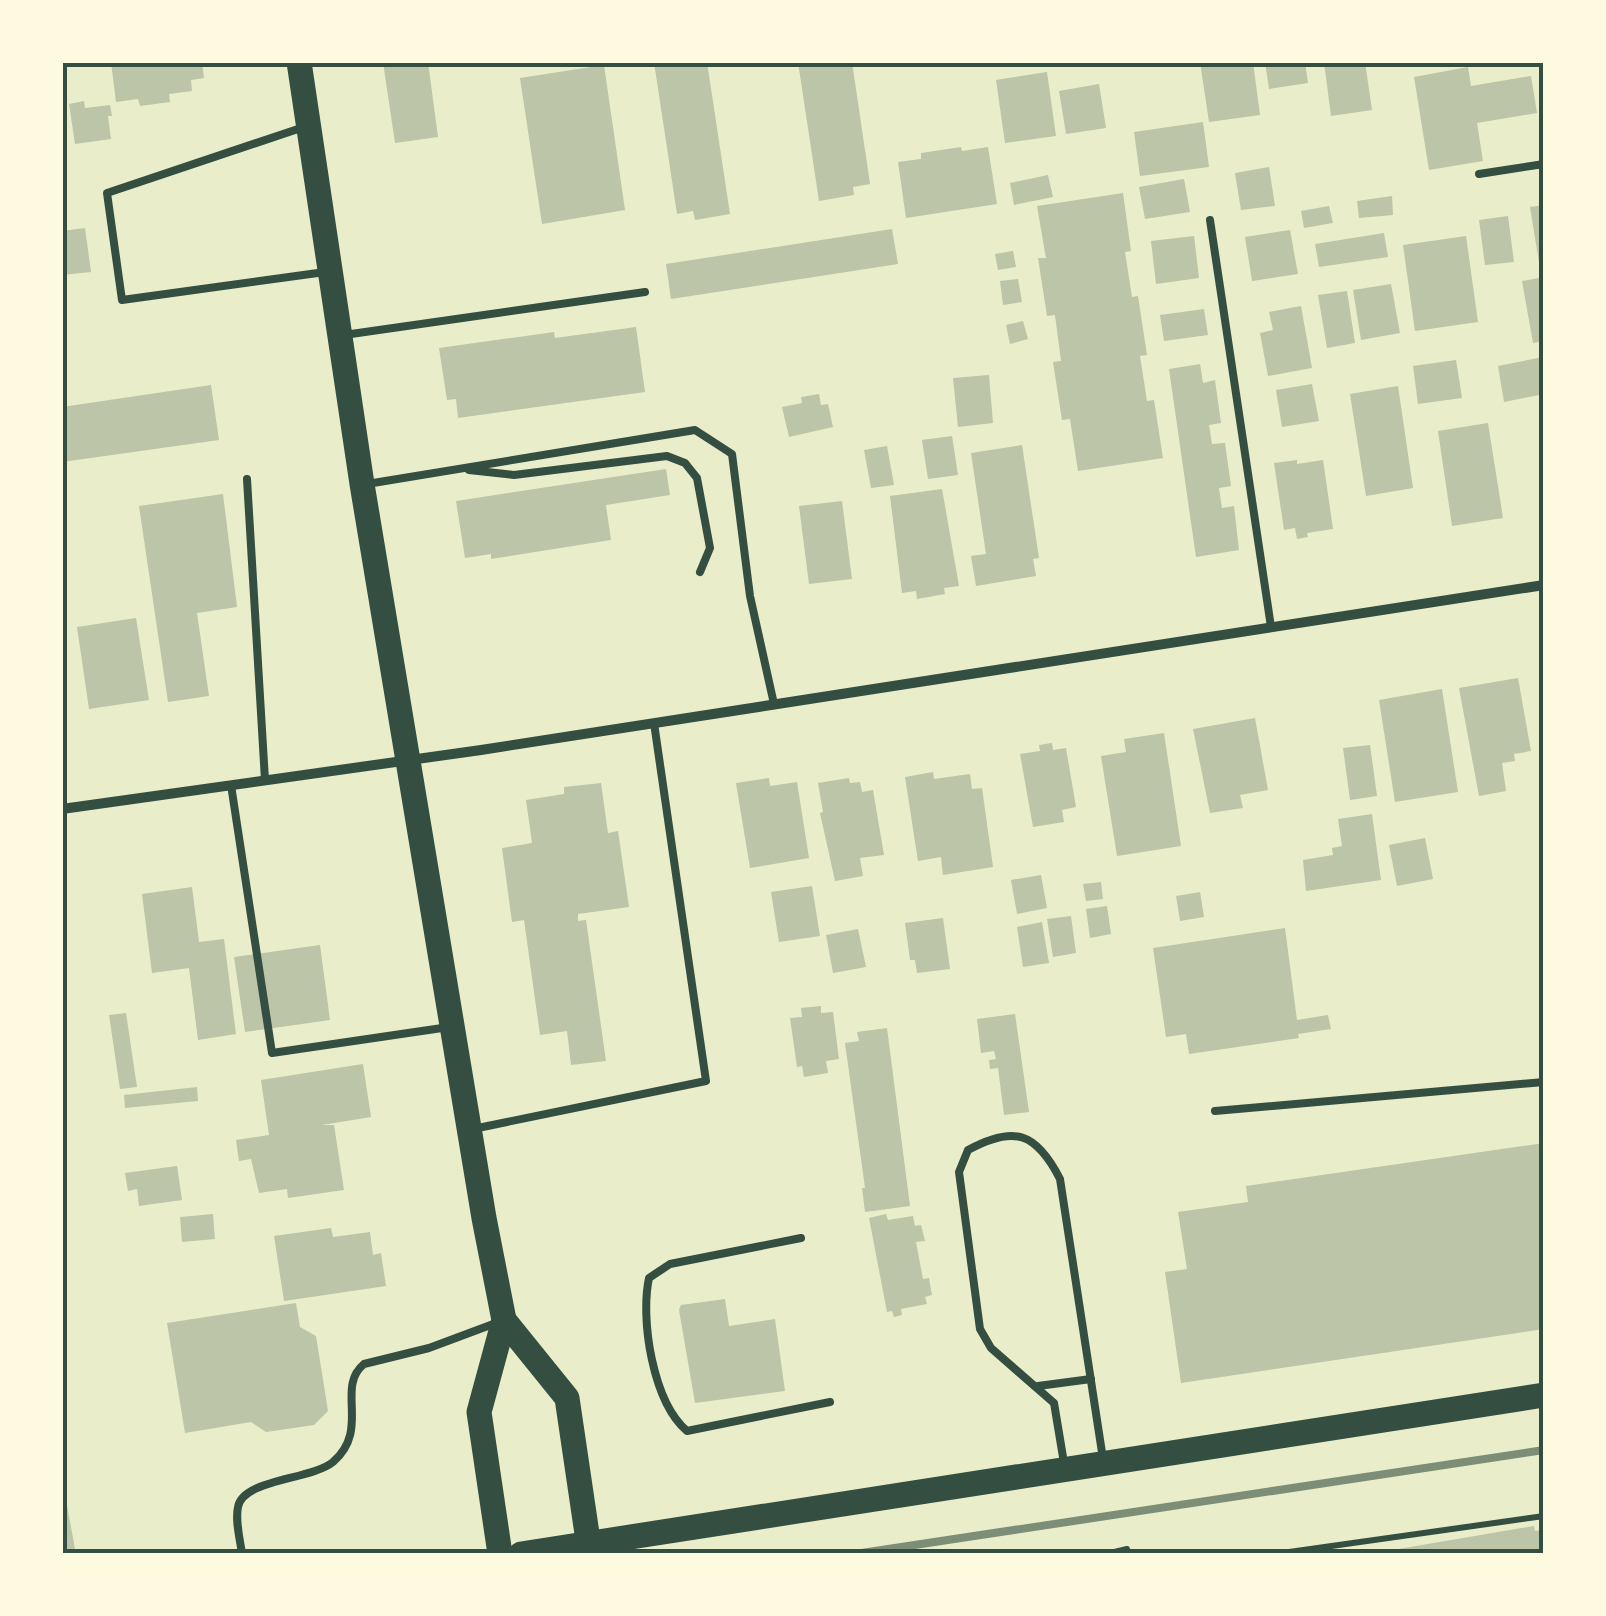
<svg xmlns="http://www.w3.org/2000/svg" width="1606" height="1616" font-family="Arial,sans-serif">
  <rect width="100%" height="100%" fill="#e9edc9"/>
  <!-- building -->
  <g fill="#bcc5a7">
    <path d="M111,62H202L204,78L191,80L192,91L169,94L170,102L140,106L138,99L116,102Z"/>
    <path d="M383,62H428L438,137L395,143Z"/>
    <path d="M654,62H707L730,214L695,220L693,211L677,214Z"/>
    <path d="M798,62H852L870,184L853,187L854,195L819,201Z"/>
    <path d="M1200,62H1253L1260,115L1209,122Z"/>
    <path d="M1265,62H1305L1308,83L1269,89Z"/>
    <path d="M1324,62H1365L1372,110L1331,116Z"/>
    <path d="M604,65L625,210L542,224L520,78Z"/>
    <path d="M1468,67L1471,86L1531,76L1537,113L1477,123L1483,161L1429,170L1414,77Z"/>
    <path d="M1047,72L1056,136L1005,143L996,80Z"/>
    <path d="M1099,84L1106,128L1066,134L1059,91Z"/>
    <path d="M84,101L85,108L110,105L112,116H108L111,139L75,144L69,104Z"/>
    <path d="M1203,122L1209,167L1140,176L1134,132Z"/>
    <path d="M961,147L962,151L988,147L997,204L906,218L898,162L921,159V153Z"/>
    <path d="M1269,167L1275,206L1241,210L1235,173Z"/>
    <path d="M1048,175L1053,197L1014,205L1010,183Z"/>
    <path d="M1184,179L1190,212L1145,219L1139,187Z"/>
    <path d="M1123,193L1131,251L1125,252L1132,297L1138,296L1147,355L1140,356L1147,401L1154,400L1163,458L1078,471L1070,419L1062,420L1053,362L1061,361L1055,315L1047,316L1038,258H1046L1037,206Z"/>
    <path d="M1392,196L1393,215L1359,218L1357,201Z"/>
    <path d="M1544,205V262H1539L1530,207Z"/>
    <path d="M1329,206L1333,223L1304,228L1301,211Z"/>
    <path d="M1508,216L1514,262L1485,265L1479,220Z"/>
    <path d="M85,228L91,272L62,275V231Z"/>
    <path d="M892,229L898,264L671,299L666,264Z"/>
    <path d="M1290,230L1298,274L1252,281L1245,237Z"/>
    <path d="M1384,233L1388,257L1319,267L1315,244Z"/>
    <path d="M1194,236L1199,278L1156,284L1151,241Z"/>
    <path d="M1466,236L1478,322L1415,331L1403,245Z"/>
    <path d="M1013,251L1016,267L998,270L995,254Z"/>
    <path d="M1544,277V341L1533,343L1522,281Z"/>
    <path d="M1018,279L1022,302L1003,305L1000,281Z"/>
    <path d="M1391,284L1400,333L1361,340L1353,290Z"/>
    <path d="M1347,291L1355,343L1327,348L1318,295Z"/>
    <path d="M1301,306L1312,368L1268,376L1260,333L1273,330L1269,312Z"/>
    <path d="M1204,309L1208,335L1164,341L1160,315Z"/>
    <path d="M1023,321L1028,339L1010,344L1006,325Z"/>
    <path d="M636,327L645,392L458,418L456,399L447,400L439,348L554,332L555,338Z"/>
    <path d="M1543,357L1544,394L1504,402L1498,366Z"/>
    <path d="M1456,360L1462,398L1418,404L1413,366Z"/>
    <path d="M1200,364L1203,383L1215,380L1221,423L1209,425L1212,444L1225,443L1231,486L1219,488L1222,508L1234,506L1239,550L1196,557L1169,369Z"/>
    <path d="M989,375L993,423L958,427L953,378Z"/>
    <path d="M1312,384L1319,421L1282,427L1276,390Z"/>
    <path d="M211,385L219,440L62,462V407Z"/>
    <path d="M1398,386L1413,488L1366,496L1350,394Z"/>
    <path d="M819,394L821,405L828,404L833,427L789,437L782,407L802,403L801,397Z"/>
    <path d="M1488,423L1503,518L1452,526L1438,431Z"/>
    <path d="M952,436L958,475L928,479L922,440Z"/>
    <path d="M1022,445L1039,558L1033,559L1036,576L976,586L971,556L986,554L971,453Z"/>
    <path d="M887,446L894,485L871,488L864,450Z"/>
    <path d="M1297,460V464L1323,460L1333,529L1307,533L1308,537L1297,539L1295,528L1284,530L1274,463Z"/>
    <path d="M666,469L670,495L606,505L611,540L491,559V554L465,558L456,501Z"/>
    <path d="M942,489L959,586L944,588L945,594L917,599L916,591L902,593L890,496Z"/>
    <path d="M223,494L237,607L197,613L209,696L168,702L139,506Z"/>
    <path d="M842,501L852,579L809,584L799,506Z"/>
    <path d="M136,618L149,700L89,709L77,627Z"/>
    <path d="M1518,678L1531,751L1514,754L1515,761L1502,763L1506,791L1479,796L1459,688Z"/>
    <path d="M1442,689L1458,792L1395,802L1379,700Z"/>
    <path d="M1255,718L1268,790L1240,795L1243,808L1210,813L1193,729Z"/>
    <path d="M1164,733L1181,846L1117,856L1101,756L1126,752L1124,739Z"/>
    <path d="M1052,743L1053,750L1066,748L1076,807L1062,810L1064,822L1033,827L1020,754L1040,751L1039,745Z"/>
    <path d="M1370,745L1377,796L1350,800L1343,748Z"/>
    <path d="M933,772L934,779L970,774L972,789L982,788L993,867L943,875L941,857L918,861L905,777Z"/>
    <path d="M769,778L770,786L797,782L809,858L750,868L736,783Z"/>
    <path d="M849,778L850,783L860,782L862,792L873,790L884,855L860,858L863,876L835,881L820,813L823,812L818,783Z"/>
    <path d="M601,783L608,833L618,831L629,907L578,914V921L586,920L606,1061L571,1065L567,1031L540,1035L524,920L512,922L502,848L532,843L526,800L564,794V787Z"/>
    <path d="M1372,814L1381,880L1306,891L1303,860L1333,855L1332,848L1342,846L1338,819Z"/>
    <path d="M1425,838L1433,879L1397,886L1389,845Z"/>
    <path d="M1041,875L1047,908L1017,914L1011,880Z"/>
    <path d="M1101,882L1103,899L1086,901L1083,884Z"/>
    <path d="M812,886L820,936L779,942L771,892Z"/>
    <path d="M192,887L199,942L224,939L236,1034L198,1040L189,968L152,973L142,894Z"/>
    <path d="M1200,892L1204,917L1180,921L1176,896Z"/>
    <path d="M1107,906L1111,934L1090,938L1086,909Z"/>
    <path d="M1071,916L1076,953L1053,957L1047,919Z"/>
    <path d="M943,918L950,969L917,973L915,960H910L905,923Z"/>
    <path d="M1042,922L1049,963L1023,967L1017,927Z"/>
    <path d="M1285,928L1297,1020L1328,1015L1331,1029L1298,1034L1299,1038L1189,1054L1186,1034L1166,1037L1153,948Z"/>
    <path d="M858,929L866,967L833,973L826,935Z"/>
    <path d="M320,945L330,1020L245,1032L234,957Z"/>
    <path d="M821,1006V1013L833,1012L839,1059L826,1061L828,1073L804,1077L802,1066L797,1067L790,1018L802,1017L801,1008Z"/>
    <path d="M126,1013L137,1087L120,1089L109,1015Z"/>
    <path d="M1015,1014L1029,1112L1004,1115L998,1068L990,1069L989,1060L996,1059L994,1051L981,1053L977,1019Z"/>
    <path d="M887,1028L910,1206L865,1212L862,1188H865L845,1043L859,1041L857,1032Z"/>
    <path d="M363,1064L371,1117L322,1125H334L344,1190L288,1198L287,1189L259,1193L251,1159L239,1161L236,1140L269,1135L261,1080Z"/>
    <path d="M197,1087L198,1101L125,1108L124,1095Z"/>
    <path d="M1544,1143V1329L1181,1383L1165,1272L1187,1269L1178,1212L1248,1202L1246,1186Z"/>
    <path d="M177,1166L182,1200L139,1206L137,1189L128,1191L125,1173Z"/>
    <path d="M213,1214L215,1239L182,1242L180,1217Z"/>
    <path d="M886,1214L888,1220L913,1216L915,1226L921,1225L925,1241L916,1242L923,1279L929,1278L932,1295L925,1297L927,1304L901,1309L902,1315L894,1317L892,1311L887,1312L869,1218Z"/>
    <path d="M331,1228L333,1237L370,1232L373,1255L381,1253L386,1286L284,1301L274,1236Z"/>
    <path d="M725,1299L729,1326L775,1319L785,1391L695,1403L679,1310L681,1305Z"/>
    <path d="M296,1303L300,1327L316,1336L328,1411L314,1425L266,1432L251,1422L185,1433L167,1323Z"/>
    <path d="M62,1478L75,1549L62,1551Z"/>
    <path d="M1534,1526L1535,1531L1544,1530V1554H1369Z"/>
  </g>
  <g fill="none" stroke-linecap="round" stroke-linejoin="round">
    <!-- path -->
    <g stroke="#344e41" stroke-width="6">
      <path d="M1106,1554L1127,1549"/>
      <path d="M1275,1554L1544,1516"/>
    </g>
    <!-- service -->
    <g stroke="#344e41" stroke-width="8">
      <path d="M304,127L107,193L122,300L325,272"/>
      <path d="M1479,174L1544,164"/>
      <path d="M1210,220L1271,627"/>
      <path d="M344,335L645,292"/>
      <path d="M469,470L514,475L667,456L685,463L697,478L710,548L700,572"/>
      <path d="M247,479L265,780"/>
      <path d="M367,484L695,430L732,454L750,596L774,704"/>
      <path d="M231,785L272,1053L449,1027"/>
      <path d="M1215,1111L1544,1082"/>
      <path d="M473,1129L706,1081L654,723"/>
      <path d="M801,1238L670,1264L649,1278C640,1320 653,1402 687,1431L830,1402"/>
      <path d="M1038,1386L1091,1379"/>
      <path d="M1064,1463L1054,1403L991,1348L980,1329L959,1172L968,1150C1014,1125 1036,1132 1060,1179L1103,1459"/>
      <path d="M242,1554C240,1539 235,1521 238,1507C243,1479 311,1480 333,1462C371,1429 335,1388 364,1364L429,1348L496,1323"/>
    </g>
    <!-- minor -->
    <path stroke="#344e41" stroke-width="10" d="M62,809L481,750L1544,585"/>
    <!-- primary -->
    <g stroke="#344e41" stroke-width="25">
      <path d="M299,62L362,484L484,1218L504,1320L479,1412L500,1554"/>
      <path d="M504,1320L567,1398L590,1554"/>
      <path d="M521,1554L1544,1395"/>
    </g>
    <!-- rail -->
    <path stroke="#7c8e77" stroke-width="8" d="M855,1554L1544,1450"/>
  </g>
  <!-- border -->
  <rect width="1606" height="1616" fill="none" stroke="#fefae0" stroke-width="130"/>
  <rect x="65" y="65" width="1476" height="1486" fill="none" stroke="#344e41" stroke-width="4"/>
</svg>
